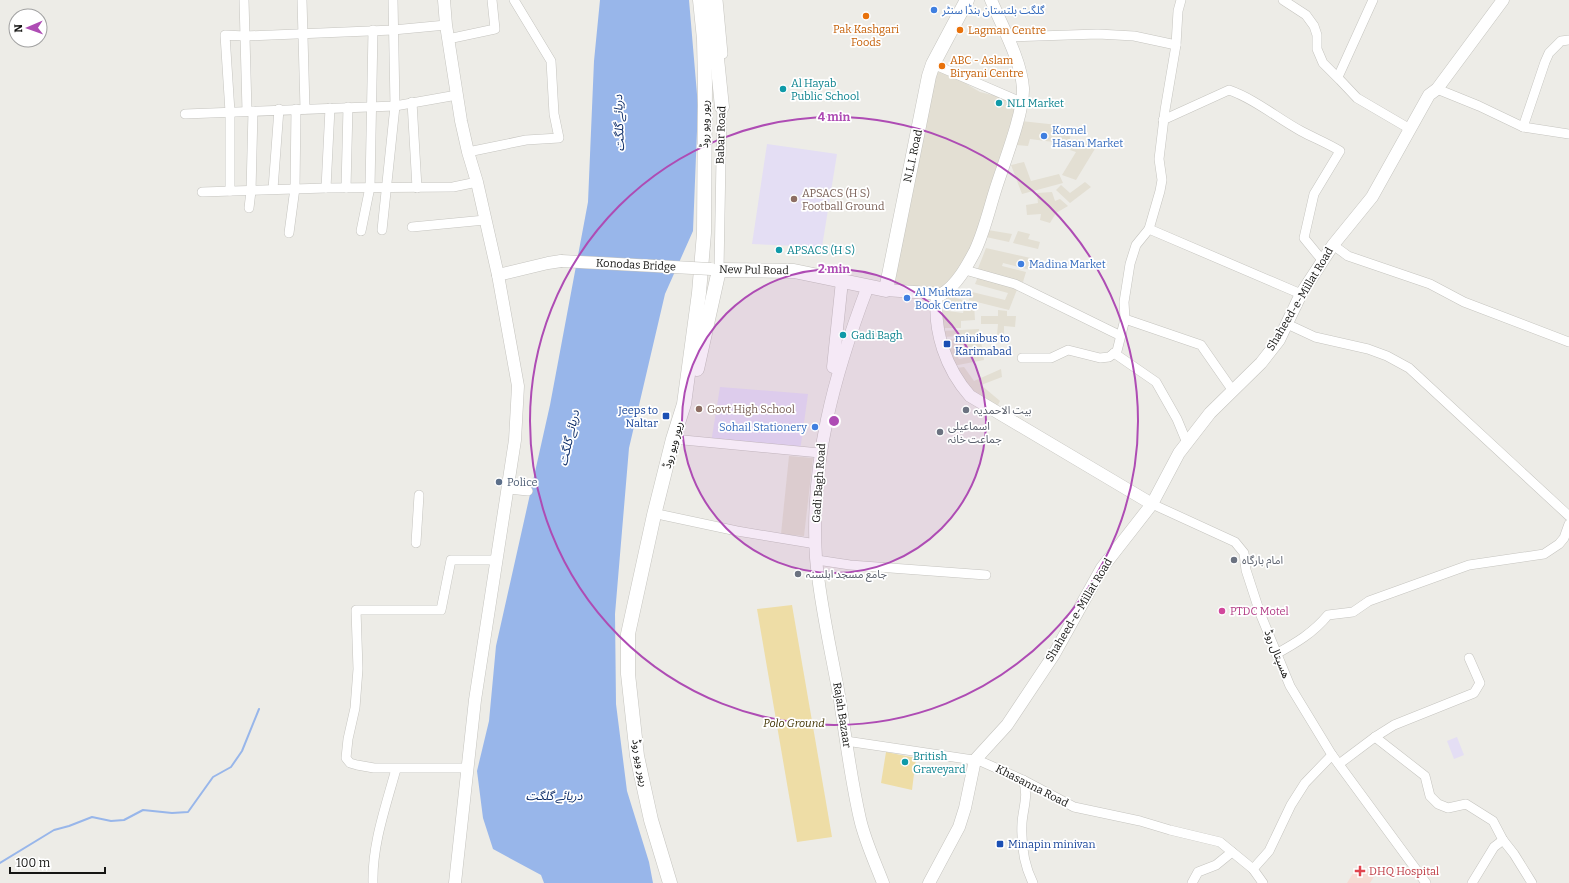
<svg xmlns="http://www.w3.org/2000/svg" width="1569" height="883" font-family="Bitter,'Noto Sans Arabic',serif">
  <rect width="100%" height="100%" fill="#edece7"/>
  <!-- built -->
  <g fill="#e3dfd3">
    <path d="M933,64L980,92L1021,102L975,251L948,291L886,290Z"/>
    <path d="M1021,121L1058,125L1057,132L1071,133L1069,144L1030,139L1028,146L1016,145Z"/>
    <path d="M1076,139L1096,147L1076,180L1062,175L1076,152L1070,150Z"/>
    <path d="M1024,162L1031,181L1059,174L1063,183L1022,194L1011,165Z"/>
    <path d="M1085,182L1091,187L1070,203L1056,190L1061,185L1070,193Z"/>
    <path d="M1052,192L1055,201L1060,199L1068,206L1056,213L1050,223L1040,220L1041,214L1027,215L1026,205L1038,203L1037,193Z"/>
    <path d="M988,230L1012,234L1009,242L986,237Z"/>
    <path d="M1018,231L1030,234L1028,239L1040,242L1038,249L1013,243Z"/>
    <path d="M986,248L1035,259L1031,270L1003,263L1002,266L1026,272L1023,282L977,271Z"/>
    <path d="M978,277L1018,287L1009,310L969,300L972,292L1005,300L1008,293L975,284Z"/>
    <path d="M948,295L974,304L975,320L961,321V328H942L940,310L963,313L964,309L943,303Z"/>
    <path d="M998,310L1007,311V316H1016L1015,327L1004,326V335H997L998,324H981V316H998Z"/>
    <path d="M979,329V335L942,337L941,331Z"/>
    <path d="M980,337L983,352L957,356L959,359L983,354L984,360L953,366L944,340Z"/>
    <path d="M964,367L974,381L1001,369L1002,377L981,385L1000,401L996,409L968,388L956,368Z"/>
    <path d="M789,456L813,458L804,536L781,534Z"/>
  </g>
  <!-- education -->
  <g fill="#e4def4">
    <path d="M767,144L837,154L822,247L752,244Z"/>
    <path d="M720,387L808,394L800,451L711,443Z"/>
    <path d="M1457,737L1464,755L1454,759L1447,741Z"/>
  </g>
  <!-- medical -->
  <path fill="#f5dcd4" d="M1357,867L1375,875L1370,883H1347Z"/>
  <!-- green -->
  <g fill="#eedda6">
    <path d="M792,605L832,837L797,842L757,609Z"/>
    <path d="M886,752L916,758L912,790L881,783Z"/>
  </g>
  <!-- water -->
  <path fill="#98b6ea" d="M600,0H689L698,106L693,231L665,294L629,448L615,614L616,704L627,791L649,862L653,883H544L541,875L493,849L483,818L477,771L489,721L496,646L550,405L588,202L594,61Z"/>
  <g fill="none" stroke-linecap="round" stroke-linejoin="round">
    <!-- stream -->
    <path stroke="#98b6ea" stroke-width="2" d="M0,863L54,830L69,826L92,817L111,821L124,820L143,810L172,813L188,812L213,777L231,767L242,751L259,709"/>
    <defs>
      <g id="minor">
        <path d="M244,0L247,111"/>
        <path d="M302,0L305,109"/>
        <path d="M718,0L723,54"/>
        <path d="M1283,0L1306,15L1314,26L1317,35V49L1323,63L1340,80L1357,98L1410,129"/>
        <path d="M1007,37L1098,34L1134,36L1176,45"/>
        <path d="M448,39L495,29L492,0"/>
        <path d="M933,64L1021,102"/>
        <path d="M1338,77L1373,0"/>
        <path d="M1437,89L1479,106L1523,127L1569,134"/>
        <path d="M412,102L417,188"/>
        <path d="M185,114L395,106L457,95"/>
        <path d="M1163,120L1229,90C1255,99 1277,118 1301,131C1314,138 1327,143 1340,151L1314,194L1304,238L1322,260"/>
        <path d="M1523,127L1545,62L1549,53L1561,41L1569,40"/>
        <path d="M468,152L526,140L559,138L554,114L551,61L514,0"/>
        <path d="M326,188L330,108"/>
        <path d="M346,188L348,107"/>
        <path d="M273,189L279,109"/>
        <path d="M230,191V112L225,35L245,36L393,30L446,25"/>
        <path d="M202,192L326,188L453,187L477,182"/>
        <path d="M249,208L251,191L253,111"/>
        <path d="M412,227L485,220"/>
        <path d="M1149,229L1301,294"/>
        <path d="M382,230L395,106L393,0"/>
        <path d="M361,231L370,187L373,30"/>
        <path d="M289,233L295,188L296,109"/>
        <path d="M1333,245L1348,256L1430,284L1464,302L1569,342"/>
        <path d="M719,270L722,103"/>
        <path d="M965,270L1015,284L1119,335"/>
        <path d="M1125,319L1201,345L1233,391"/>
        <path d="M1287,324L1315,337L1368,349L1387,356L1409,368L1569,516"/>
        <path d="M1114,353L1156,382L1177,419L1187,443"/>
        <path d="M1022,358H1051L1068,350L1100,358L1109,357L1117,351L1125,319L1124,302L1130,264L1136,245L1149,229L1160,191L1162,180L1159,159L1165,110L1176,45L1178,11L1181,0"/>
        <path d="M673,439L820,453"/>
        <path d="M508,489L528,491"/>
        <path d="M1152,504L1235,542L1244,553L1246,570L1260,613L1290,686L1332,755L1426,883"/>
        <path d="M662,515L737,531L816,544"/>
        <path d="M416,543L419,495"/>
        <path d="M817,560L850,565L986,575"/>
        <path d="M1276,654C1296,643 1313,633 1328,615L1353,612L1369,601L1469,565L1544,554L1559,544L1564,538L1569,524"/>
        <path d="M1375,737L1425,776L1430,796L1438,804L1448,808L1466,804L1493,821L1503,840L1514,854L1532,883"/>
        <path d="M846,741L980,761L1023,780L1074,807L1140,821L1170,830L1220,842L1253,869"/>
        <path d="M1339,764L1375,737L1394,725L1474,693L1480,683L1469,658"/>
        <path d="M467,768H374L357,765L350,763L346,758L348,739L355,708L358,669L356,610H441L451,560H497"/>
        <path d="M1023,780C1029,795 1023,808 1022,823C1021,843 1024,865 1033,883"/>
        <path d="M373,883C372,844 386,806 396,769"/>
        <path d="M1192,883L1198,872L1216,865L1232,852"/>
        <path d="M1263,883L1253,869L1269,851L1291,805L1305,783L1332,755"/>
        <path d="M1472,883L1494,847L1503,840"/>
      </g>
      <g id="major">
        <path d="M444,0L446,25L461,121L468,152L477,182L498,275L518,386L515,440L475,700L455,883"/>
        <path d="M498,275L548,263L561,261"/>
        <path d="M868,286C834,375 810,462 816,558C820,606 832,654 840,701C846,740 851,780 860,819C865,841 875,862 883,883"/>
        <path d="M886,290L942,294C957,285 967,266 975,251C984,232 989,210 995,191C1003,165 1024,113 1023,88C1021,60 1002,26 991,0"/>
        <path d="M937,295C933,331 946,369 970,396L1152,504"/>
        <path d="M833,367L842,281"/>
        <path d="M929,883L959,827L965,808L975,760L1007,725L1053,656L1102,568L1152,504L1179,453L1210,413L1261,363L1279,340L1301,294L1333,245L1372,197L1429,95L1437,89L1503,0"/>
      </g>
      <g id="highway">
        <path d="M711,0L722,107"/>
        <path d="M697,369L719,270L794,271L886,290L929,76L933,64L967,0"/>
        <path d="M670,883L651,820L637,756L628,674V634L654,515L673,439L684,404L699,293L704,233L705,85L704,39L700,0"/>
      </g>
    </defs>
    <!-- minor casing -->
    <use href="#minor" stroke="#c5c4bf" stroke-width="10"/>
    <!-- major casing -->
    <use href="#major" stroke="#c5c4bf" stroke-width="13"/>
    <!-- highway casing -->
    <use href="#highway" stroke="#c5c4bf" stroke-width="15"/>
    <!-- minor -->
    <use href="#minor" stroke="#fff" stroke-width="9"/>
    <!-- major -->
    <use href="#major" stroke="#fff" stroke-width="12"/>
    <!-- highway -->
    <use href="#highway" stroke="#fff" stroke-width="14"/>
    <defs>
      <path id="major-bridge" d="M561,261L711,269"/>
    </defs>
    <!-- major-bridge casing -->
    <use href="#major-bridge" stroke="#c5c4bf" stroke-width="13" stroke-linecap="butt"/>
    <!-- major-bridge -->
    <use href="#major-bridge" stroke="#fff" stroke-width="12"/>
  </g>
  <!-- distance rings -->
  <circle cx="834" cy="421" r="152" fill="#ae4cb4" fill-opacity=".12"/>
  <g fill="none" stroke="#ae4cb4" stroke-width="2">
    <circle cx="834" cy="421" r="152"/>
    <circle cx="834" cy="421" r="304"/>
  </g>
  <!-- markers -->
  <g fill="#3f7fe0" stroke="#fff" stroke-width="1.5">
    <circle cx="934" cy="10" r="4"/>
    <circle cx="1044" cy="136" r="4"/>
    <circle cx="1021" cy="264" r="4"/>
    <circle cx="907" cy="298" r="4"/>
    <circle cx="815" cy="427" r="4"/>
  </g>
  <g fill="#e8710a" stroke="#fff" stroke-width="1.5">
    <circle cx="866" cy="16" r="4"/>
    <circle cx="960" cy="30" r="4"/>
    <circle cx="942" cy="66" r="4"/>
  </g>
  <g fill="#0f9aa8" stroke="#fff" stroke-width="1.5">
    <circle cx="783" cy="89" r="4"/>
    <circle cx="999" cy="103" r="4"/>
    <circle cx="779" cy="250" r="4"/>
    <circle cx="843" cy="335" r="4"/>
    <circle cx="905" cy="762" r="4"/>
  </g>
  <g fill="#8d6e63" stroke="#fff" stroke-width="1.5">
    <circle cx="794" cy="199" r="4"/>
    <circle cx="699" cy="409" r="4"/>
  </g>
  <g fill="#1a4fb4" stroke="#fff" stroke-width="1.5">
    <rect x="943" y="340" width="8" height="8" rx="2"/>
    <rect x="662" y="412" width="8" height="8" rx="2"/>
    <rect x="996" y="840" width="8" height="8" rx="2"/>
  </g>
  <g fill="#6b7280" stroke="#fff" stroke-width="1.5">
    <circle cx="966" cy="410" r="4"/>
    <circle cx="940" cy="432" r="4"/>
    <circle cx="1234" cy="560" r="4"/>
    <circle cx="798" cy="574" r="4"/>
  </g>
  <circle fill="#5c6f8a" stroke="#fff" stroke-width="1.5" cx="499" cy="482" r="4"/>
  <circle fill="#d1479c" stroke="#fff" stroke-width="1.5" cx="1222" cy="611" r="4"/>
  <path fill="#e0444e" stroke="#fff" stroke-width="1.5" d="M1358 865h4v4h4v4h-4v4h-4v-4h-4v-4h4z"/>
  <g text-anchor="middle" dominant-baseline="central" stroke-width="3.5" stroke-linejoin="round" paint-order="stroke">
    <!-- shop labels -->
    <g font-size="11" fill="#366cbe" stroke="#fff" text-anchor="start">
      <text x="942" y="10">گلگت بلتستان ہنڈا سنٹر</text>
      <text x="1052" y="130">Kornel<tspan x="1052" dy="13">Hasan Market</tspan></text>
      <text x="1029" y="264">Madina Market</text>
      <text x="915" y="292">Al Muktaza<tspan x="915" dy="13">Book Centre</tspan></text>
      <text x="807" y="427" text-anchor="end">Sohail Stationery</text>
    </g>
    <!-- food labels -->
    <g font-size="11" fill="#c56008" stroke="#fff" text-anchor="start">
      <text x="866" y="29" text-anchor="middle">Pak Kashgari<tspan x="866" dy="13">Foods</tspan></text>
      <text x="968" y="30">Lagman Centre</text>
      <text x="950" y="60">ABC - Aslam<tspan x="950" dy="13">Biryani Centre</tspan></text>
    </g>
    <!-- culture labels -->
    <g font-size="11" fill="#0d838f" stroke="#fff" text-anchor="start">
      <text x="791" y="83">Al Hayab<tspan x="791" dy="13">Public School</tspan></text>
      <text x="1007" y="103">NLI Market</text>
      <text x="787" y="250">APSACS (H S)</text>
      <text x="851" y="335">Gadi Bagh</text>
      <text x="913" y="756">British<tspan x="913" dy="13">Graveyard</tspan></text>
    </g>
    <!-- street labels -->
    <g font-size="11" fill="#151513" stroke="#fff">
      <text transform="translate(705 124) rotate(-89)">ریور ویو روڈ</text>
      <text transform="translate(721 135) rotate(-88)">Babar Road</text>
      <text transform="translate(913 156) rotate(-78)">N.L.I. Road</text>
      <text transform="translate(636 265) rotate(3)">Konodas Bridge</text>
      <text transform="translate(754 270) rotate(1)">New Pul Road</text>
      <text transform="translate(1300 299) rotate(-59)">Shaheed-e-Millat Road</text>
      <text transform="translate(673 445) rotate(-75)">ریور ویو روڈ</text>
      <text transform="translate(819 483) rotate(-86)">Gadi Bagh Road</text>
      <text transform="translate(1079 610) rotate(-59)">Shaheed-e-Millat Road</text>
      <text transform="translate(1277 654) rotate(68)">ھسپتال روڈ</text>
      <text transform="translate(842 715) rotate(81)">Rajah Bazaar</text>
      <text transform="translate(640 763) rotate(80)">ریور ویو روڈ</text>
      <text transform="translate(1032 786) rotate(27)">Khasanna Road</text>
    </g>
    <!-- education labels -->
    <g font-size="11" fill="#785e54" stroke="#fff" text-anchor="start">
      <text x="802" y="193">APSACS (H S)<tspan x="802" dy="13">Football Ground</tspan></text>
      <text x="707" y="409">Govt High School</text>
    </g>
    <!-- transit labels -->
    <g font-size="11" fill="#164399" stroke="#fff" text-anchor="start">
      <text x="955" y="338">minibus to<tspan x="955" dy="13">Karimabad</tspan></text>
      <text x="658" y="410" text-anchor="end">Jeeps to<tspan x="658" dy="13">Naltar</tspan></text>
      <text x="1008" y="844">Minapin minivan</text>
    </g>
    <!-- worship labels -->
    <g font-size="11" fill="#5b616d" stroke="#fff" text-anchor="start">
      <text x="974" y="410">بیت الاحمدیہ</text>
      <text x="948" y="426">اسماعیلی<tspan x="948" dy="13">جماعت خانہ</tspan></text>
      <text x="1242" y="560">امام بارگاہ</text>
      <text x="806" y="574">جامع مسجد اہلسنہ</text>
    </g>
    <!-- service labels -->
    <g font-size="11" fill="#4e5e75" stroke="#fff" text-anchor="start">
      <text x="507" y="482">Police</text>
    </g>
    <!-- hotel labels -->
    <g font-size="11" fill="#b23c85" stroke="#fff" text-anchor="start">
      <text x="1230" y="611">PTDC Motel</text>
    </g>
    <!-- park labels -->
    <g font-size="11" font-style="italic" fill="#403300" stroke="#fff">
      <text x="794" y="723">Polo Ground</text>
    </g>
    <!-- health labels -->
    <g font-size="11" fill="#be3a42" stroke="#fff" text-anchor="start">
      <text x="1369" y="871">DHQ Hospital</text>
    </g>
    <!-- water labels -->
    <g font-size="12" font-style="italic" fill="#0c2c68" stroke="#fff">
      <text transform="translate(619 123) rotate(-92)">دریائے گلگت</text>
      <text transform="translate(569 438) rotate(-77)">دریائے گلگت</text>
      <text x="554" y="796">دریائے گلگت</text>
    </g>
  </g>
  <circle cx="834" cy="421" r="6" fill="#ae4cb4" stroke="#fff" stroke-width="2"/>
  <g font-size="12" text-anchor="middle" font-weight="bold" fill="#ae4cb4" stroke="#fff" stroke-width="3.5" stroke-linejoin="round" paint-order="stroke">
    <text x="834" y="121">4 min</text>
    <text x="834" y="273">2 min</text>
  </g>
  <!-- north arrow -->
  <g transform="translate(28 28) rotate(268)"><circle r="19" fill="#ffffff" stroke="#a1a1a1"/>
  <path d="M0-3L7 15L0 10L-7 15Z" fill="#ae4cb4"/>
  <text y="-6" font-size="11" font-weight="bold" text-anchor="middle" fill="#151513">N</text>
  </g>
  <!-- scale -->
  <path d="M10 867v6h95v-6" fill="none" stroke="#151513" stroke-width="2"/>
  <text x="16" y="867" font-size="12" fill="#151513" stroke="#ffffff" stroke-width="3" paint-order="stroke">100 m</text>
</svg>
